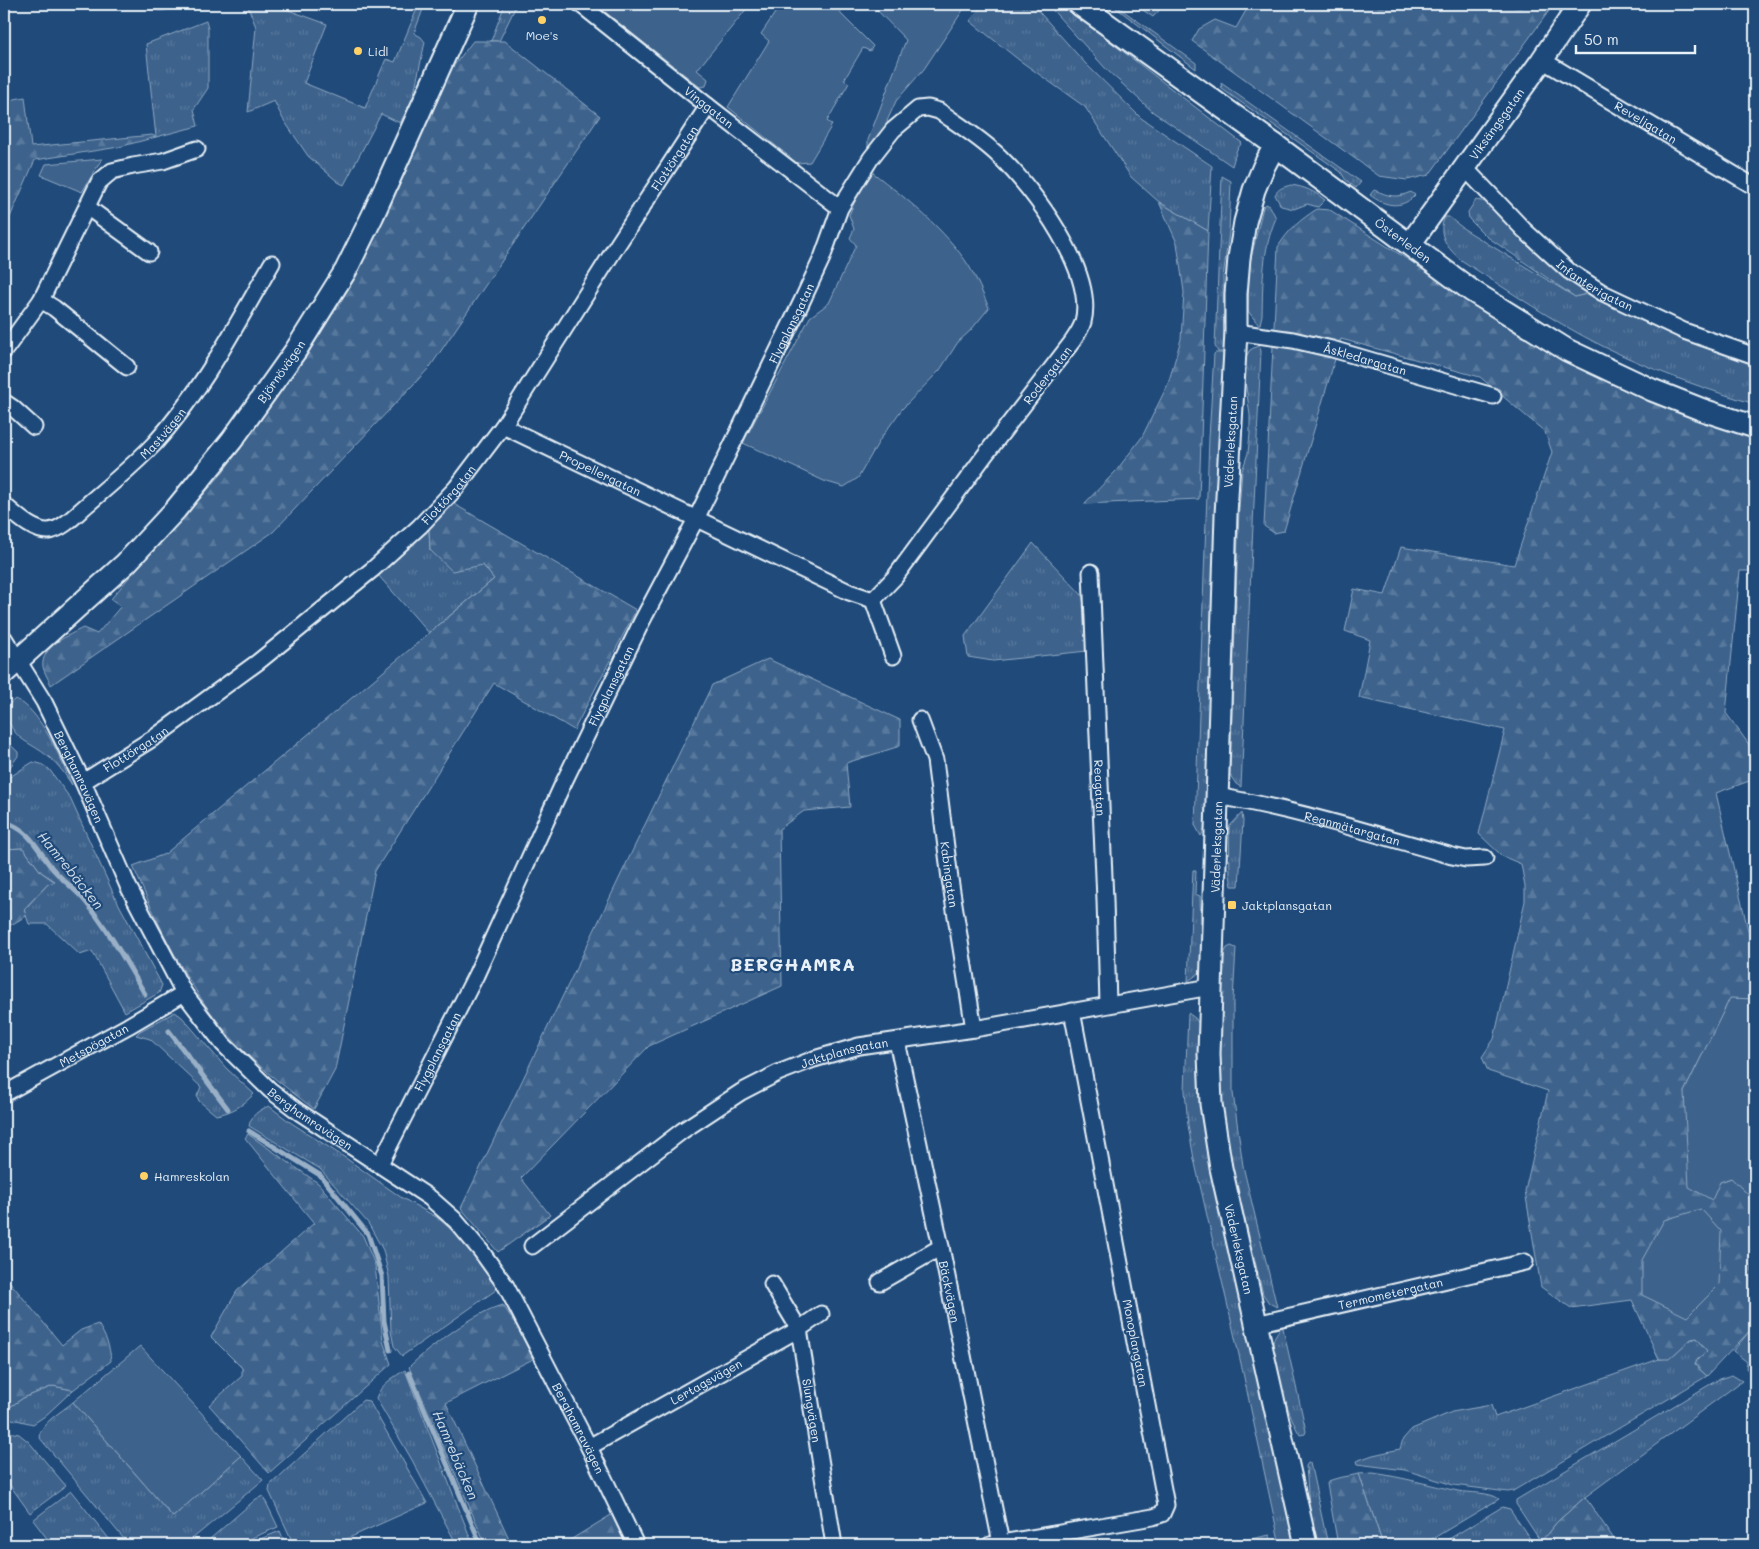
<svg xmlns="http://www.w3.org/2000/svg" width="1759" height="1549" font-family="Mali,sans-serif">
  <defs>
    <pattern id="grass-tufts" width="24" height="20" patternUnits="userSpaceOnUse" patternTransform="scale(1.25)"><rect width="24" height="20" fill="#3c628c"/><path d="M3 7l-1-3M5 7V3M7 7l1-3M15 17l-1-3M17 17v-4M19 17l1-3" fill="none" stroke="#58799d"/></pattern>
    <pattern id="forest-firs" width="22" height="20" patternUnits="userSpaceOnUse" patternTransform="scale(1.25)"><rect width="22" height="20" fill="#3c628c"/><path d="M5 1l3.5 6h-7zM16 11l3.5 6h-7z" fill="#58799d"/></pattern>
  </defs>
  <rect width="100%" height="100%" fill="#1f4a7a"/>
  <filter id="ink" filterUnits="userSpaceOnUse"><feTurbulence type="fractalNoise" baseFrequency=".02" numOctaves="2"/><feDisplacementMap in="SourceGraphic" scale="10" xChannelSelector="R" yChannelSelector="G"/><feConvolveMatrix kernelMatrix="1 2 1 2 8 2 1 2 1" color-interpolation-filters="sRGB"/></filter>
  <g filter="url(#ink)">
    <!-- grass -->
    <g fill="url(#grass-tufts)" stroke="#92aac2">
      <path d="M140,4H181C164,13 157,13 140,4Z"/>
      <path d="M247,4H276L277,6L327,24L304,83L365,108L386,59L395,62L419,4H425L414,33L421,37L425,42L413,98L400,123L381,114L344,185L338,182L308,156L283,119L274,101L248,112L256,27Z"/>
      <path d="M505,4H517L499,41H491Z"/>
      <path d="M983,4H1032L1085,63L1141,118L1212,166L1208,231L1159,202L1131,177L1085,107L1019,60L970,21Z"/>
      <path d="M1047,4H1057L1095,30L1242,143L1237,149L1232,166L1153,112L1107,70Z"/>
      <path d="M1111,4H1114L1196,63V69Z"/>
      <path d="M206,21L208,29V88L194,109L198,126L156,137L146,44Z"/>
      <path d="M1221,83L1361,182L1356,188L1345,179L1341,172L1222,89Z"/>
      <path d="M1222,176L1231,181L1229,232L1223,277L1224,352H1218L1215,346Z"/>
      <path d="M1291,185C1305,187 1314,191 1325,200L1318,207L1307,204L1294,209L1281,206L1275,195C1278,188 1284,187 1291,185Z"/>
      <path d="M1374,190C1390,196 1394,199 1411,192L1415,195C1402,210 1384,206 1370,195Z"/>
      <path d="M1266,204L1270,206L1276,218C1262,251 1263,280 1262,315L1260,324H1258L1248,311L1249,267L1263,207Z"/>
      <path d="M1445,217H1449L1464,229L1575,297L1589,293L1600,300L1755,361V404C1711,391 1668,376 1626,357C1568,332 1514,294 1461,260C1448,249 1436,234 1445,217Z"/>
      <path d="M1259,345L1261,351L1241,787L1236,784L1230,775L1239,509L1242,471L1248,453L1250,434V415L1245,380V358L1250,350Z"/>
      <path d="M1215,353H1224L1212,608L1207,795L1204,830L1201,836L1195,825L1209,438L1214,354Z"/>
      <path d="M429,528L430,550L483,565L494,579L429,633L378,575Z"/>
      <path d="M1033,543L1082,595L1085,610L1087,651L993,661L968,657L965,636Z"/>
      <path d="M15,699C40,708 62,762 72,785C66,776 59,765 50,758C26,738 15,744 4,709Z"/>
      <path d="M4,739L18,752V756L10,767L4,769Z"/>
      <path d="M33,762L41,764L49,769L70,798L115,897L162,985L159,993L125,1012L92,951L80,955L47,924H29L24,910L48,884L55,881L41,872L23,848L4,849V780C15,775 22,768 33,762Z"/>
      <path d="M1242,813L1243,821L1239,886H1232L1230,875L1229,827Z"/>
      <path d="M1193,870H1196L1195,894L1200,896C1200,909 1204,961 1200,971C1198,975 1192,978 1188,981Z"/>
      <path d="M1231,946L1236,948L1233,1000V1093L1243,1166L1277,1307L1269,1303L1263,1294L1231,1162L1224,1123L1220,1085V1027L1221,988L1224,954L1227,948Z"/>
      <path d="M175,1012L182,1017L226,1068L254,1094C242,1106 233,1112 216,1115L199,1101L197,1096L201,1087L150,1039L136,1035L140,1031Z"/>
      <path d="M1188,1013L1195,1018L1199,1024L1198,1070L1201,1115L1211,1169L1264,1401L1294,1545H1280L1242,1368L1194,1159L1188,1125L1185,1091Z"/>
      <path d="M269,1106L290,1122L347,1159L402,1198L438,1218L467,1244L498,1284L496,1290L402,1356L394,1346L391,1331L389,1277L383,1250L368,1223L320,1169L249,1126C251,1115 259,1110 269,1106Z"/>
      <path d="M1281,1327L1283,1328L1306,1431L1305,1434L1300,1435C1290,1420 1272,1363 1273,1345C1273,1337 1277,1333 1281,1327Z"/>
      <path d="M1697,1338L1707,1351L1697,1360L1695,1365L1707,1376L1513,1491L1508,1492L1453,1485L1405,1470L1357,1464L1356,1461L1373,1455L1400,1449L1403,1439L1412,1429L1452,1412L1491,1405L1495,1417L1659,1359C1676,1360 1681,1342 1697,1338Z"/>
      <path d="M405,1370L473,1545H457L412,1460L376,1398C380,1385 394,1377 405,1370Z"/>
      <path d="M1732,1375L1742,1381L1585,1497L1557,1522L1541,1542L1516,1504V1500L1719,1379Z"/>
      <path d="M53,1386L73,1390L45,1416L33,1424L4,1417V1411L23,1398Z"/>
      <path d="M363,1400L369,1401L427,1503L333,1545H294L269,1491L270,1485Z"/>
      <path d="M73,1402L173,1517L241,1456L263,1480L185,1545H129L39,1437C41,1422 63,1411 73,1402Z"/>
      <path d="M4,1431L19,1434L29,1442L66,1486L30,1513L4,1477Z"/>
      <path d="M1308,1463H1310L1328,1545H1317L1309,1505L1306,1466Z"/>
      <path d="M1373,1473C1402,1477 1429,1485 1458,1491C1469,1493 1491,1492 1499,1499L1422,1545H1383L1359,1474Z"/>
      <path d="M71,1491L114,1545H52L33,1520Z"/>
      <path d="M263,1496L278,1527L235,1545H203L256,1499Z"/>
      <path d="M1502,1507L1510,1509L1534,1545H1439Z"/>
      <path d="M280,1531L286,1545H251L250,1543Z"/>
      <path d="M1270,1535L1271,1545H1222Z"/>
    </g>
    <!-- forest -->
    <g fill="url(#forest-firs)" stroke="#92aac2">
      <path d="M1246,4H1469L1477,8L1486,4H1554L1429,175L1407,180L1379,176L1192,41L1199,29L1215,20L1236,28L1248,7Z"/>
      <path d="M473,41H505L600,116L430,367L273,532L51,685C49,680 44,672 43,667C40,647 69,635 83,628L97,634L121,606L111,599L126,581L220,476L274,401L329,316L392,199L449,72Z"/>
      <path d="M25,97L31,147L152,135L156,137L119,147L35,160L4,231V101Z"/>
      <path d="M1476,200L1492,203L1512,221L1545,260L1589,293L1575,297L1486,236L1469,219L1468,212Z"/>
      <path d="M1159,202L1208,231L1199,499L1084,504L1116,471L1142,437L1168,384L1181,339L1184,292L1177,243Z"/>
      <path d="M1317,209L1330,210L1440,280L1674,409L1755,439V571H1740L1726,713L1753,750L1755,779L1716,793L1755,960V999H1730L1684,1092L1720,1182L1731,1178L1755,1201V1325L1707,1376L1695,1365L1697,1360L1707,1351L1697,1338L1691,1339L1669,1359H1659L1632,1300L1571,1308L1541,1287L1525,1191L1548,1091L1488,1071L1482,1057L1494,1039L1525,901V886L1521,864L1502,856L1479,834L1505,730L1359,698L1370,640L1345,631L1354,589L1385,595L1401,547L1514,565L1552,452L1545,432L1480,377L1341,339L1284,531L1274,533L1264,526L1278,247C1288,230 1300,220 1317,209Z"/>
      <path d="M454,504L636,610L574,730L494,683L375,871L335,1070L314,1109C280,1083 245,1057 218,1022C181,974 157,922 133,866L165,854L494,579L483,565L452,571L430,550L429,528Z"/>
      <path d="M768,659L900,720V746L846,763L850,807L804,811L779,829L782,986L649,1046L521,1178L550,1215L498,1252L461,1208L712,685Z"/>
      <path d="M23,848L41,872L55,882L48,884L24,909L26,916L4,929V849Z"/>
      <path d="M248,1134L318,1183L363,1236L375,1265L383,1341L391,1364L269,1473L209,1405L242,1376V1368L211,1337L237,1291L314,1223L245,1138Z"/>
      <path d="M4,1275L62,1345L81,1330L98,1324C106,1337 110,1346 111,1361L73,1390L53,1386L23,1398L4,1411Z"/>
      <path d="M503,1305L520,1331L533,1359L446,1403L512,1545H486L409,1367C428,1348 478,1310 503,1305Z"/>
      <path d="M1359,1474L1383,1545H1338L1327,1484L1328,1481L1338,1478Z"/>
      <path d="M1585,1497L1618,1545H1538L1557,1522Z"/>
      <path d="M612,1515L626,1545H562L611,1515Z"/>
    </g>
    <!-- park -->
    <g fill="#3c628c" stroke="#92aac2">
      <path d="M595,4H745L748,7L697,70L708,79L706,86L700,87Z"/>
      <path d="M781,4H836L842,10L840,13L873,46L870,51L863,48L844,80L849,83L827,121L832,125L810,162L797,163L728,107L769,41L761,34Z"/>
      <path d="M871,4H967L924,69L896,101L887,121L889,128L872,150L868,149V140L906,40Z"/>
      <path d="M1134,4H1165L1153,17Z"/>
      <path d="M102,159L82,192L41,175L46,164Z"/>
      <path d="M872,172C907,199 945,229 969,266C977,279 983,294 989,308L971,330L958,342L940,370L902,409L881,438L858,478L844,487L824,481L743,443L810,317L829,303L856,245L850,238L854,229L849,215L859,192Z"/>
      <path d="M1730,998L1755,999V1201L1731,1178L1720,1182L1712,1200L1689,1187L1684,1092Z"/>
      <path d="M1701,1209L1721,1231L1719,1285L1687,1317L1642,1295V1260L1664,1220Z"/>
      <path d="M1755,1325V1379L1746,1368L1747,1362L1733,1351Z"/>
      <path d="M140,1346L241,1456L173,1517L73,1402Z"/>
    </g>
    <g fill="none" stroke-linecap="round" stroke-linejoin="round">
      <!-- stream -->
      <g stroke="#9ab0c7" stroke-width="5">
        <path d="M4,822C30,829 37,849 52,868C62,880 75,889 85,901C108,929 126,962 145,994"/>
        <path d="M169,1031L228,1109"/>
        <path d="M249,1131L320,1175L368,1234L382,1276L384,1321L390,1350"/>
        <path d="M409,1373L481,1545"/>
      </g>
      <defs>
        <g id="street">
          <path id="s1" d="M580,4L708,106L840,208"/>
          <path id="s2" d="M1542,60L1750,184"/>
          <path id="s3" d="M1465,168L1524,230L1569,271L1603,293L1684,331L1755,356"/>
          <path d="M87,207L149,252"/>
          <path d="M41,300L54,308L127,367"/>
          <path id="s4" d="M1236,332L1293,340L1332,349L1493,396"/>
          <path d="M4,351L41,300L99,182L112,171L133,166L163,161L197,149"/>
          <path d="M4,402L13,408L34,427"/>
          <path id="s5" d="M503,426L849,592L873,600"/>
          <path id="s6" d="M4,505C15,514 33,532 49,531C64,529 78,512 89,503C111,484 134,465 154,444C203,390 236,325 272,263"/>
          <path id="s7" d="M1091,572L1105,900L1108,1004"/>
          <path d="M873,600L893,656"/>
          <path id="s8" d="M4,638L44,702L83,782L128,886L184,993L223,1044L270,1090L299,1112L430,1198L455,1220L481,1251L506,1286L589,1447L636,1545"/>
          <path id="s9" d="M920,720L935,760L950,879L974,1029"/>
          <path id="s10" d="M83,782L155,737L258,662L373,569L420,526L456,488L503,426L618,244L708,106"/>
          <path id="s11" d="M1217,796C1297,810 1375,834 1452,856L1466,859L1485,858"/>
          <path id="s12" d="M897,1041L941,1247L1001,1543"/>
          <path id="s13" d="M4,1094L128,1026L184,993"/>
          <path id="s14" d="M380,1164L476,975L562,786L642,621L696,519L802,301L822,258L840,208L871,158L893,130L918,109L928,108L939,111C959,125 982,139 1000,157C1034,190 1096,272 1083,322C1081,329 1076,336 1072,342L985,455L895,577L873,600"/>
          <path id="s15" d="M532,1246L682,1131L741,1092L778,1073L814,1059L859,1046L974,1029L1210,987"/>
          <path d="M880,1282L941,1247"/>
          <path id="s16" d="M772,1284L799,1329L834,1545"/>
          <path id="s17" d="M1256,1324C1345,1303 1435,1283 1525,1262"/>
          <path id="s18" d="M589,1447L799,1329L821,1314"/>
          <path d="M990,1545L1153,1517L1162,1514L1166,1505L1072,1011"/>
        </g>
        <g id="secondary">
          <path id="s19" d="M1079,4L1275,145L1472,291L1567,350L1652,390L1703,410L1755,427"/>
          <path id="s20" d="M1275,145L1264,166L1254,190L1245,222L1239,258L1236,294V332L1226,515L1209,1054L1211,1104L1221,1168L1306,1545"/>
          <path id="s21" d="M1410,244L1542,60L1580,4"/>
          <path id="s22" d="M4,673L126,563L176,509L232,440L296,350L346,270L373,215L468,4"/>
        </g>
      </defs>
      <!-- street casing -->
      <use href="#street" stroke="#e8f1f8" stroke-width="19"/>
      <!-- secondary casing -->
      <use href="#secondary" stroke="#e8f1f8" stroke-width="25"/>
      <!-- street -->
      <use href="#street" stroke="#1f4a7a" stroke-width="15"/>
      <!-- secondary -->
      <use href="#secondary" stroke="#1f4a7a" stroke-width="21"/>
    </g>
  </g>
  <!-- markers -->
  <g fill="#ffd166" stroke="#1f4a7a" stroke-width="2">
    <circle cx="542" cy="20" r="5"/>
    <circle cx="358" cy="51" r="5"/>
    <rect x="1227" y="900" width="10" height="10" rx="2.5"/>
    <circle cx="144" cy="1176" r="5"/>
  </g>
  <g text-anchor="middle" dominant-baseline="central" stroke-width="4.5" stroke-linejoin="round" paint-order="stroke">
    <!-- poi labels -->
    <g font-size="12" fill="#e8f1f8" stroke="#1f4a7a" text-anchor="start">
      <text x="542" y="35" text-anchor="middle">Moe's</text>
      <text x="368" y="51">Lidl</text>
      <text x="1242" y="905">Jaktplansgatan</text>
      <text x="154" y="1176">Hamreskolan</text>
    </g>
    <!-- street labels -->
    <g font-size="12" fill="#e8f1f8" stroke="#1f4a7a">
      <text stroke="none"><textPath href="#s1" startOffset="165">Vinggatan</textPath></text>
      <text stroke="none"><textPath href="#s2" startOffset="121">Reveljgatan</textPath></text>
      <text stroke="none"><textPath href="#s21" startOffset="148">Viksängsgatan</textPath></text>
      <text stroke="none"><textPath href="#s10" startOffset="872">Flottörgatan</textPath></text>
      <text stroke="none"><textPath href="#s19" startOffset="401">Österleden</textPath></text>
      <text stroke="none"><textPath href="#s3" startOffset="176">Infanterigatan</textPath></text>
      <text stroke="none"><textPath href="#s14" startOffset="936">Flygplansgatan</textPath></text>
      <text stroke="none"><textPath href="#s4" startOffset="132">Åskledargatan</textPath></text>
      <text stroke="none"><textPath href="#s22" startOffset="411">Björnövägen</textPath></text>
      <text transform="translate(1047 375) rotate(-52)">Rodergatan</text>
      <text stroke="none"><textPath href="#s6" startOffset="204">Mastvägen</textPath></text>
      <text transform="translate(1230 442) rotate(-87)">Väderleksgatan</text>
      <text stroke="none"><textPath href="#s5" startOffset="108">Propellergatan</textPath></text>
      <text stroke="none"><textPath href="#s10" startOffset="466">Flottörgatan</textPath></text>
      <text stroke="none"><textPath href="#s14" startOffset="531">Flygplansgatan</textPath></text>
      <text stroke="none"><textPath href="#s10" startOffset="62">Flottörgatan</textPath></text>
      <text stroke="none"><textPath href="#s8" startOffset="158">Berghamravägen</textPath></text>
      <text stroke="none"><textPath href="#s7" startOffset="216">Reagatan</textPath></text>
      <text stroke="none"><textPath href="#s11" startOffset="139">Regnmätargatan</textPath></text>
      <text transform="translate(1216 847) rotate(-88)">Väderleksgatan</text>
      <text stroke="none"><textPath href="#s9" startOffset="158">Kabingatan</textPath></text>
      <text stroke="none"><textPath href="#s13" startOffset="102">Metspögatan</textPath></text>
      <text stroke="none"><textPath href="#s14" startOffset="126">Flygplansgatan</textPath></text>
      <text stroke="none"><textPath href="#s15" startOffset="371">Jaktplansgatan</textPath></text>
      <text stroke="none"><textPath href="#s8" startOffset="578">Berghamravägen</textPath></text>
      <text stroke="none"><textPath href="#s20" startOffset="1114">Väderleksgatan</textPath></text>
      <text stroke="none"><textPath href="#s12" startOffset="256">Bäckvägen</textPath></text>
      <text stroke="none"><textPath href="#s17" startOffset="138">Termometergatan</textPath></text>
      <text transform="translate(1136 1343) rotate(79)">Monoplangatan</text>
      <text stroke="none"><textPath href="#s18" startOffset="134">Lertagsvägen</textPath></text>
      <text stroke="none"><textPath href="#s16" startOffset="135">Slungvägen</textPath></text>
      <text stroke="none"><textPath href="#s8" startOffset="998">Berghamravägen</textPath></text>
    </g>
    <!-- water labels -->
    <g font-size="14" font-style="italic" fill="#d4e1ec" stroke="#1f4a7a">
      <text transform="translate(71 870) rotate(51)">Hamrebäcken</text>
      <text transform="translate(456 1455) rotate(67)">Hamrebäcken</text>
    </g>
    <!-- district labels -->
    <g font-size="18" font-weight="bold" letter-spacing="1" fill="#e8f1f8" stroke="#1f4a7a">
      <text x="793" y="964">BERGHAMRA</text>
    </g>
  </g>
  <!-- margin -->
  <rect width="1759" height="1549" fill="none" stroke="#1f4a7a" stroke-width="20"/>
  <rect x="10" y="10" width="1739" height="1529" fill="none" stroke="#e8f1f8" stroke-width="2" filter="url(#ink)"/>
  <!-- scale -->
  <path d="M1576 45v8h119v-8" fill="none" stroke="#e8f1f8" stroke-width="2.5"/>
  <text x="1584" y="45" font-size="15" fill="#e8f1f8" stroke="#1f4a7a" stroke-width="4" paint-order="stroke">50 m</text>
</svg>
